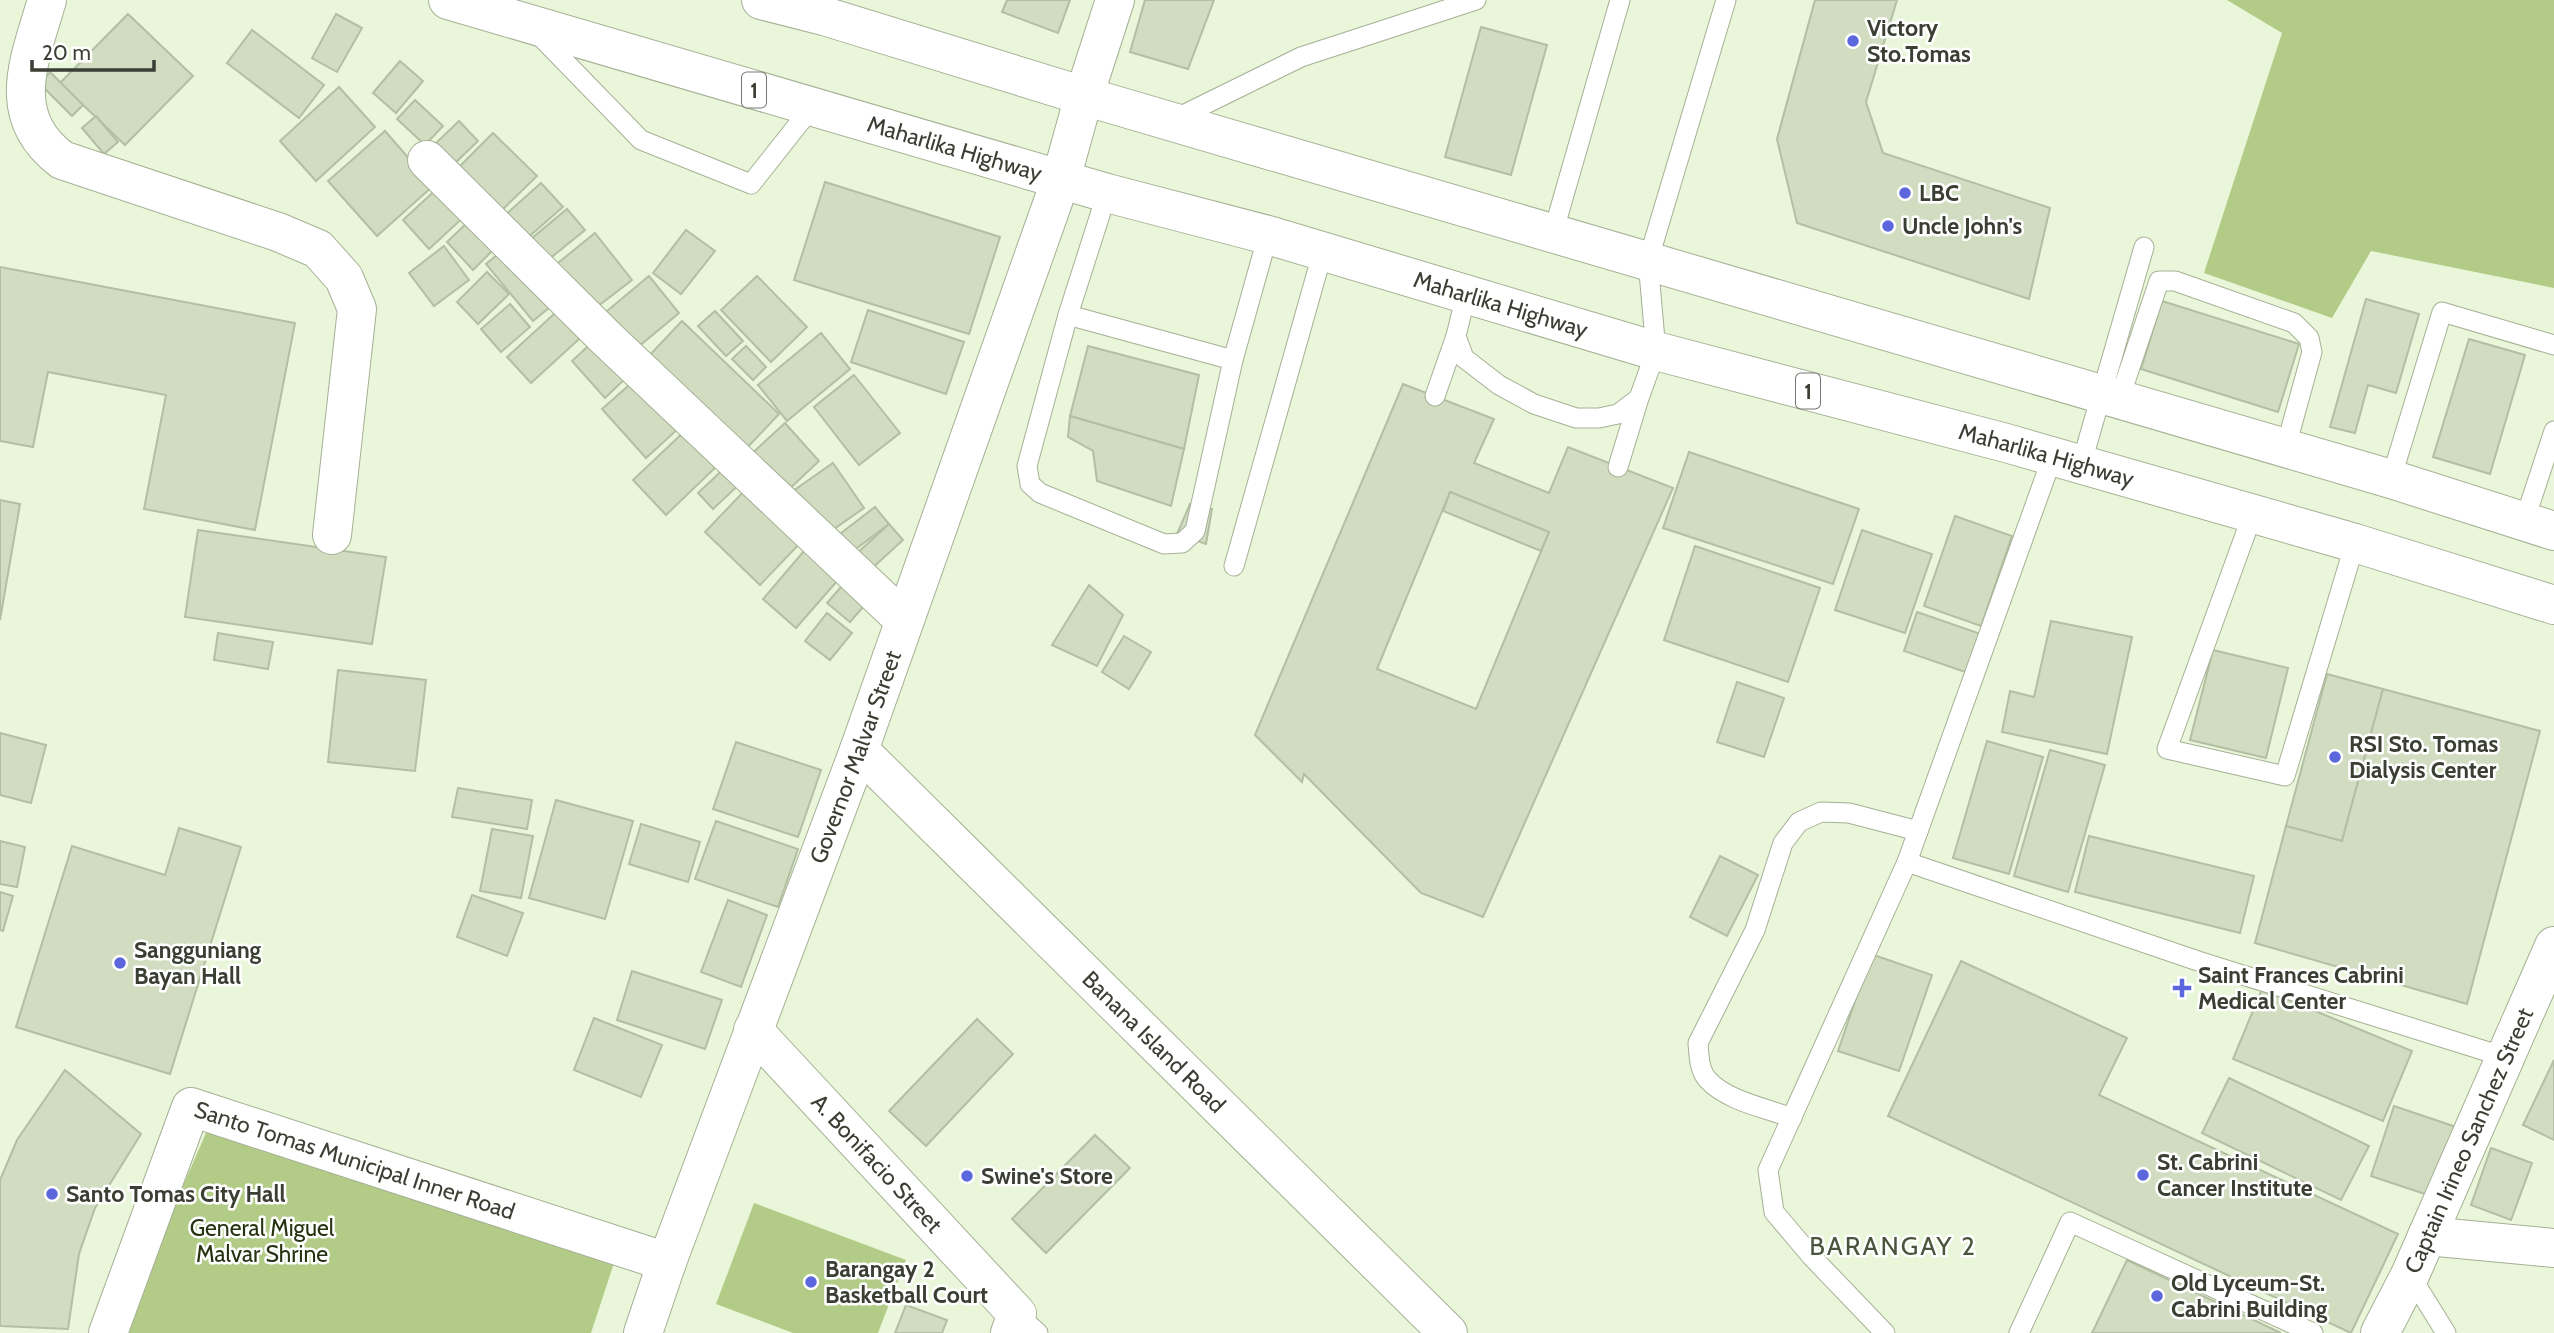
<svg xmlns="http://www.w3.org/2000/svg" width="2554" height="1333" font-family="Cabin,sans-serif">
  <rect width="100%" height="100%" fill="#eaf6d9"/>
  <!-- green -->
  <g fill="#b2cc88">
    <path d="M2227,0H2554V288L2371,251L2332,318L2204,273L2282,33Z"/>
    <path d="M209,1126L614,1263L591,1333H119Z"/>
    <path d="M754,1203L906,1260L878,1333H793L716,1304Z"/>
  </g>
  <!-- building -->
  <g fill="#d1dcc0" stroke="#b3bfa3" stroke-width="2" fill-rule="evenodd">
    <path d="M1007,0H1070L1058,33L1002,12Z"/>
    <path d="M1145,0H1214L1188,69L1130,52Z"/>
    <path d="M1815,0H1897L1866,102L1883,153L2050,208L2029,299L1797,223L1777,139Z"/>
    <path d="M128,14L193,76L125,145L60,83Z"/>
    <path d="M336,14L362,28L337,72L312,58Z"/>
    <path d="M1481,27L1547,45L1511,175L1445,157Z"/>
    <path d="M252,30L324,85L299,118L227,63Z"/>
    <path d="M400,61L423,81L396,113L373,93Z"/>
    <path d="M50,72L83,105L72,116L40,84Z"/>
    <path d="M339,87L375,127L316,181L280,141Z"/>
    <path d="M415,100L443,126L425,145L397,119Z"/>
    <path d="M96,116L118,142L104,154L82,128Z"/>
    <path d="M459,121L478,141L452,166L433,146Z"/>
    <path d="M385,131L433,186L377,236L328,181Z"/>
    <path d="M493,133L537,176L500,212L457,169Z"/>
    <path d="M825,182L1000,237L969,334L794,280Z"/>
    <path d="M541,183L563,207L524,241L503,217Z"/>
    <path d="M441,185L467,214L429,249L403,220Z"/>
    <path d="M567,209L585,230L548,260L531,239Z"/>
    <path d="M471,219L497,246L473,270L447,242Z"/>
    <path d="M686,230L715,251L681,294L653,273Z"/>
    <path d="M595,233L632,280L589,313L553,267Z"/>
    <path d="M509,245L556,302L533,321L486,264Z"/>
    <path d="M444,246L469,280L434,306L409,273Z"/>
    <path d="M0,267L295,323L255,530L144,509L166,395L48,372L33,447L0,441Z"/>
    <path d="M487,272L509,294L478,324L457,302Z"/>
    <path d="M649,276L679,313L632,352L601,316Z"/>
    <path d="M757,276L807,327L771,362L721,310Z"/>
    <path d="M2366,299L2419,314L2396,393L2368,385L2355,433L2330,427Z"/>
    <path d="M2162,301L2299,344L2278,412L2141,369Z"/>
    <path d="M510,304L530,327L501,352L481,329Z"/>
    <path d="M565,304L589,330L531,383L507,357Z"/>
    <path d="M868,310L964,342L946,394L851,362Z"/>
    <path d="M715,311L743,341L726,356L698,326Z"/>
    <path d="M682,321L779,414L743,452L646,359Z"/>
    <path d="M821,333L850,369L787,421L758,385Z"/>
    <path d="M597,338L630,374L605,398L572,361Z"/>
    <path d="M2469,339L2525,355L2490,474L2433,457Z"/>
    <path d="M746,346L766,367L753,380L732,359Z"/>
    <path d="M1088,346L1199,375L1184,449L1070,416Z"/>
    <path d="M854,375L900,433L859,465L814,407Z"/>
    <path d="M636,379L680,427L646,458L602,409Z"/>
    <path d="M1403,384L1494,419L1474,463L1549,493L1568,447L1673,488L1483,917L1421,893L1304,774L1302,782L1255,735ZM1450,492L1549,532L1476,709L1377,669Z"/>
    <path d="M1070,416L1184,449L1171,506L1097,481L1093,451L1068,437Z"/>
    <path d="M785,423L819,461L783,495L748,457Z"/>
    <path d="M688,428L720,463L666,515L633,480Z"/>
    <path d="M1689,452L1859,509L1833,584L1663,528Z"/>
    <path d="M833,463L864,508L824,536L793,491Z"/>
    <path d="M729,464L744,480L713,509L698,493Z"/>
    <path d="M749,486L804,539L760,585L705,532Z"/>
    <path d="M1450,492L1549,532L1541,551L1443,511Z"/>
    <path d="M0,500L20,504L0,620Z"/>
    <path d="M1190,504L1212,509L1206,544L1177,534Z"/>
    <path d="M875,507L889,524L849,554L836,537Z"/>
    <path d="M1955,516L2012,536L1981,626L1924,606Z"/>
    <path d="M889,524L903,540L868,572L854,556Z"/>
    <path d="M198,530L386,557L372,644L185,617Z"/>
    <path d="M1862,530L1932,554L1905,633L1835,610Z"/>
    <path d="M1695,546L1820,588L1788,682L1664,640Z"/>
    <path d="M804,551L838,580L796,628L763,599Z"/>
    <path d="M848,579L870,599L850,622L827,603Z"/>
    <path d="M1089,585L1123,615L1097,666L1052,645Z"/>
    <path d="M1917,612L1984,635L1971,674L1904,651Z"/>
    <path d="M827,613L852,633L830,660L805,641Z"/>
    <path d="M2051,621L2132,637L2107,754L2002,732L2010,691L2034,697Z"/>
    <path d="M218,633L273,642L268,669L214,660Z"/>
    <path d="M1124,636L1151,652L1129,689L1102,672Z"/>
    <path d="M2213,650L2288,668L2266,758L2190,740Z"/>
    <path d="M338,670L426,680L415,771L328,762Z"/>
    <path d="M2327,674L2383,689L2342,841L2286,826Z"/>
    <path d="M1737,682L1784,698L1764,757L1717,742Z"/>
    <path d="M2383,689L2540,731L2467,1004L2255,943L2286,826L2342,841Z"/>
    <path d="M0,733L46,745L31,803L0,795Z"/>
    <path d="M1987,741L2043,757L2009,874L1953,858Z"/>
    <path d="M736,742L821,770L798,837L713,809Z"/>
    <path d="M2050,750L2105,765L2068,892L2014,876Z"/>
    <path d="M458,788L532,800L527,829L452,817Z"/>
    <path d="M556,800L633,821L605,919L529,898Z"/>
    <path d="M716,821L798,849L778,907L695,879Z"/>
    <path d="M641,824L700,842L688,882L629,864Z"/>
    <path d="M179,828L241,847L170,1074L16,1027L72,846L165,875Z"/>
    <path d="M492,829L533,836L521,898L480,891Z"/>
    <path d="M2089,836L2254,876L2240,933L2075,892Z"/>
    <path d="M0,841L25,847L17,887L0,884Z"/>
    <path d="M1720,856L1758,875L1727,936L1690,917Z"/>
    <path d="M0,892L13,896L3,931L0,930Z"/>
    <path d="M472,895L523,913L507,956L457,937Z"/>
    <path d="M728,900L767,915L741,987L701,972Z"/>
    <path d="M1871,954L1932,975L1899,1071L1838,1051Z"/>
    <path d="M1961,961L2127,1038L2099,1095L2398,1234L2351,1333L1888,1116Z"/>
    <path d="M632,971L722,1000L705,1049L617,1020Z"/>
    <path d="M2262,989L2412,1051L2383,1121L2233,1059Z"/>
    <path d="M594,1018L662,1045L641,1097L574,1070Z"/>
    <path d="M977,1019L1013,1054L926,1146L889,1111Z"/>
    <path d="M2554,1060V1140L2523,1125Z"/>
    <path d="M65,1070L141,1134L95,1208L79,1254L68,1329L0,1326V1180L17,1140Z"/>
    <path d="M2229,1078L2369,1146L2341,1200L2202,1133Z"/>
    <path d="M2394,1106L2465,1130L2443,1200L2371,1176Z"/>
    <path d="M1095,1135L1130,1168L1046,1253L1012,1219Z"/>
    <path d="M2491,1148L2532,1163L2511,1220L2471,1205Z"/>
    <path d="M2127,1260L2281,1333H2092Z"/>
    <path d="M906,1305L947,1320L942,1333H895Z"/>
  </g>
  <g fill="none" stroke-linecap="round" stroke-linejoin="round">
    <defs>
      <g id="lane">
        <path d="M537,33L641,140L751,184L812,107"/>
        <path d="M1173,120L1301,57L1476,0"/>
        <path d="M1107,193L1068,315L1027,466L1030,484L1040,493L1164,544L1182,543L1195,531L1233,360L1268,235"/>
        <path d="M1553,233L1620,0"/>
        <path d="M1466,295L1456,336L1464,358L1499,385L1534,404L1576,418H1599L1618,414L1639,398L1656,351L1648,261L1726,0"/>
        <path d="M1068,315L1233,360"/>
        <path d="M1435,396L1456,336"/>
        <path d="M2119,400L2159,281H2175L2294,323L2309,338L2312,352L2285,450"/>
        <path d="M2081,465L2144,247"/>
        <path d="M1618,467L1639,398"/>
        <path d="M2391,479L2442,312L2554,345"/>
        <path d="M2252,516L2167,749L2285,776L2355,543"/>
        <path d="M2524,522L2554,431"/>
        <path d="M1234,566L1323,251"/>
        <path d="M1907,862L2198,961L2508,1058"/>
        <path d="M1792,1118C1766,1108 1727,1101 1708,1080C1699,1071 1699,1055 1698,1043L1755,930L1783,843L1799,822L1821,812L1849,813L1918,831"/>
        <path d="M2410,1275L2446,1333"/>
        <path d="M1017,1314L1038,1333"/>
        <path d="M1885,1333L1812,1257L1774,1212L1768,1170L1907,862L2052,458"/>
        <path d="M2019,1333L2070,1222L2313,1333"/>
      </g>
      <g id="street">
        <path d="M47,0C30,59 3,115 62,160L278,232L318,249L344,278L357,309L332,535"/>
        <path d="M1084,96L1115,0"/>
        <path d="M427,160L605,337L903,619"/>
        <path id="s1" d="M859,750L1448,1333"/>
        <path id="s2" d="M753,1030L1017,1314L1010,1333"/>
        <path d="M2427,1236L2554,1248"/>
        <path id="s3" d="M108,1333L191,1107L667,1262"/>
        <path id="s4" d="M2380,1333L2410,1275L2554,946"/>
      </g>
      <g id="secondary">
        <path id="s5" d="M643,1333L667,1262L859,750L1061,179L1084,96"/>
      </g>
      <g id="highway">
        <path id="s6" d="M448,0L1107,193L1268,235L1656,351L2006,443L2355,543L2554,605"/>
        <path d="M761,0L824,16L1084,96L2391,479L2554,531"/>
      </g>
    </defs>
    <!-- lane casing -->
    <use href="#lane" stroke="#a5b095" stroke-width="21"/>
    <!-- street casing -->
    <use href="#street" stroke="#a5b095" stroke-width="40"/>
    <!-- secondary casing -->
    <use href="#secondary" stroke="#a5b095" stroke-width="40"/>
    <!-- highway casing -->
    <use href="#highway" stroke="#a5b095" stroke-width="40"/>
    <!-- lane -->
    <use href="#lane" stroke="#fff" stroke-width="19"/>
    <!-- street -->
    <use href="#street" stroke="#fff" stroke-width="38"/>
    <!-- secondary -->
    <use href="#secondary" stroke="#fff" stroke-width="38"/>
    <!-- highway -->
    <use href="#highway" stroke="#fff" stroke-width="38"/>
  </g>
  <!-- markers -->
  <g fill="#5c66dd" stroke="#fff" stroke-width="2.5">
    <circle cx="1853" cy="41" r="7"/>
    <circle cx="1905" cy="193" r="7"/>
    <circle cx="1888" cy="226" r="7"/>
    <circle cx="2335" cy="757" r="7"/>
    <circle cx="120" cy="963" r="7"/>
    <path d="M2178.5 977.5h7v7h7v7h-7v7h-7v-7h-7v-7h7z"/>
    <circle cx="2143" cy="1175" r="7"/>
    <circle cx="967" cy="1176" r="7"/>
    <circle cx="52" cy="1194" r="7"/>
    <circle cx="811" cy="1282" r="7"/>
    <circle cx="2157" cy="1296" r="7"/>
  </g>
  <g text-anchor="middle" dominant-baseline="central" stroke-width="5" stroke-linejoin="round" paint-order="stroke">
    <!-- shield labels -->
    <g fill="#fff" stroke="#757870" stroke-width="2">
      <rect x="742" y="72.5" width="24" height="35" rx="5"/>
      <rect x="1796" y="373.5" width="24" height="35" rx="5"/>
    </g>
    <g font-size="21" font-weight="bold" fill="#3a3e33">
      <text x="754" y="90">1</text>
      <text x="1808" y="391">1</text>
    </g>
    <!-- poi labels -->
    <g font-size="23" font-weight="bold" fill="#3a3e33" stroke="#fff" text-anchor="start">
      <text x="1867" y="28">Victory<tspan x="1867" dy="26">Sto.Tomas</tspan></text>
      <text x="1919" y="193">LBC</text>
      <text x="1902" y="226">Uncle John's</text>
      <text x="2349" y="744">RSI Sto. Tomas<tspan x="2349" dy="26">Dialysis Center</tspan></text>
      <text x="134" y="950">Sangguniang<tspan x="134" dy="26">Bayan Hall</tspan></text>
      <text x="2198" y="975">Saint Frances Cabrini<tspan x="2198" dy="26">Medical Center</tspan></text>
      <text x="2157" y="1162">St. Cabrini<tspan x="2157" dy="26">Cancer Institute</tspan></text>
      <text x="981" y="1176">Swine's Store</text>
      <text x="66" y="1194">Santo Tomas City Hall</text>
      <text x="825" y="1269">Barangay 2<tspan x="825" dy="26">Basketball Court</tspan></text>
      <text x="2171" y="1283">Old Lyceum-St.<tspan x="2171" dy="26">Cabrini Building</tspan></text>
    </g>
    <!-- street labels -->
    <g font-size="23" fill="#3a3e33" stroke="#fff">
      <text stroke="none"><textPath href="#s6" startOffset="528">Maharlika Highway</textPath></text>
      <text stroke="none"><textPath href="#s6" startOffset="1096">Maharlika Highway</textPath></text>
      <text stroke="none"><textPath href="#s6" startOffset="1662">Maharlika Highway</textPath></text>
      <text stroke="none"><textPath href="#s5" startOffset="614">Governor Malvar Street</textPath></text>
      <text stroke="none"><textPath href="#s1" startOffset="415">Banana Island Road</textPath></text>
      <text stroke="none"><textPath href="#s4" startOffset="212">Captain Irineo Sanchez Street</textPath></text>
      <text stroke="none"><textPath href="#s2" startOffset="182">A. Bonifacio Street</textPath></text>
      <text stroke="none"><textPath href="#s3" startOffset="413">Santo Tomas Municipal Inner Road</textPath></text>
    </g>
    <!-- park labels -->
    <g font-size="23" fill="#273310" stroke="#fff">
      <text x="262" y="1228">General Miguel<tspan x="262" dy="26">Malvar Shrine</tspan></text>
    </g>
    <!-- quarter labels -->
    <g font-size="26" letter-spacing="2" fill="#4b543c" stroke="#fff">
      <text x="1893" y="1246">BARANGAY 2</text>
    </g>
  </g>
  <!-- scale -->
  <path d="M32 60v10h122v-10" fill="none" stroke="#3a3e33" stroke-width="3.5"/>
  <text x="42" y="60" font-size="21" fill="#3a3e33" stroke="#ffffff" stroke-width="5" paint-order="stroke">20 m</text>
</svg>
